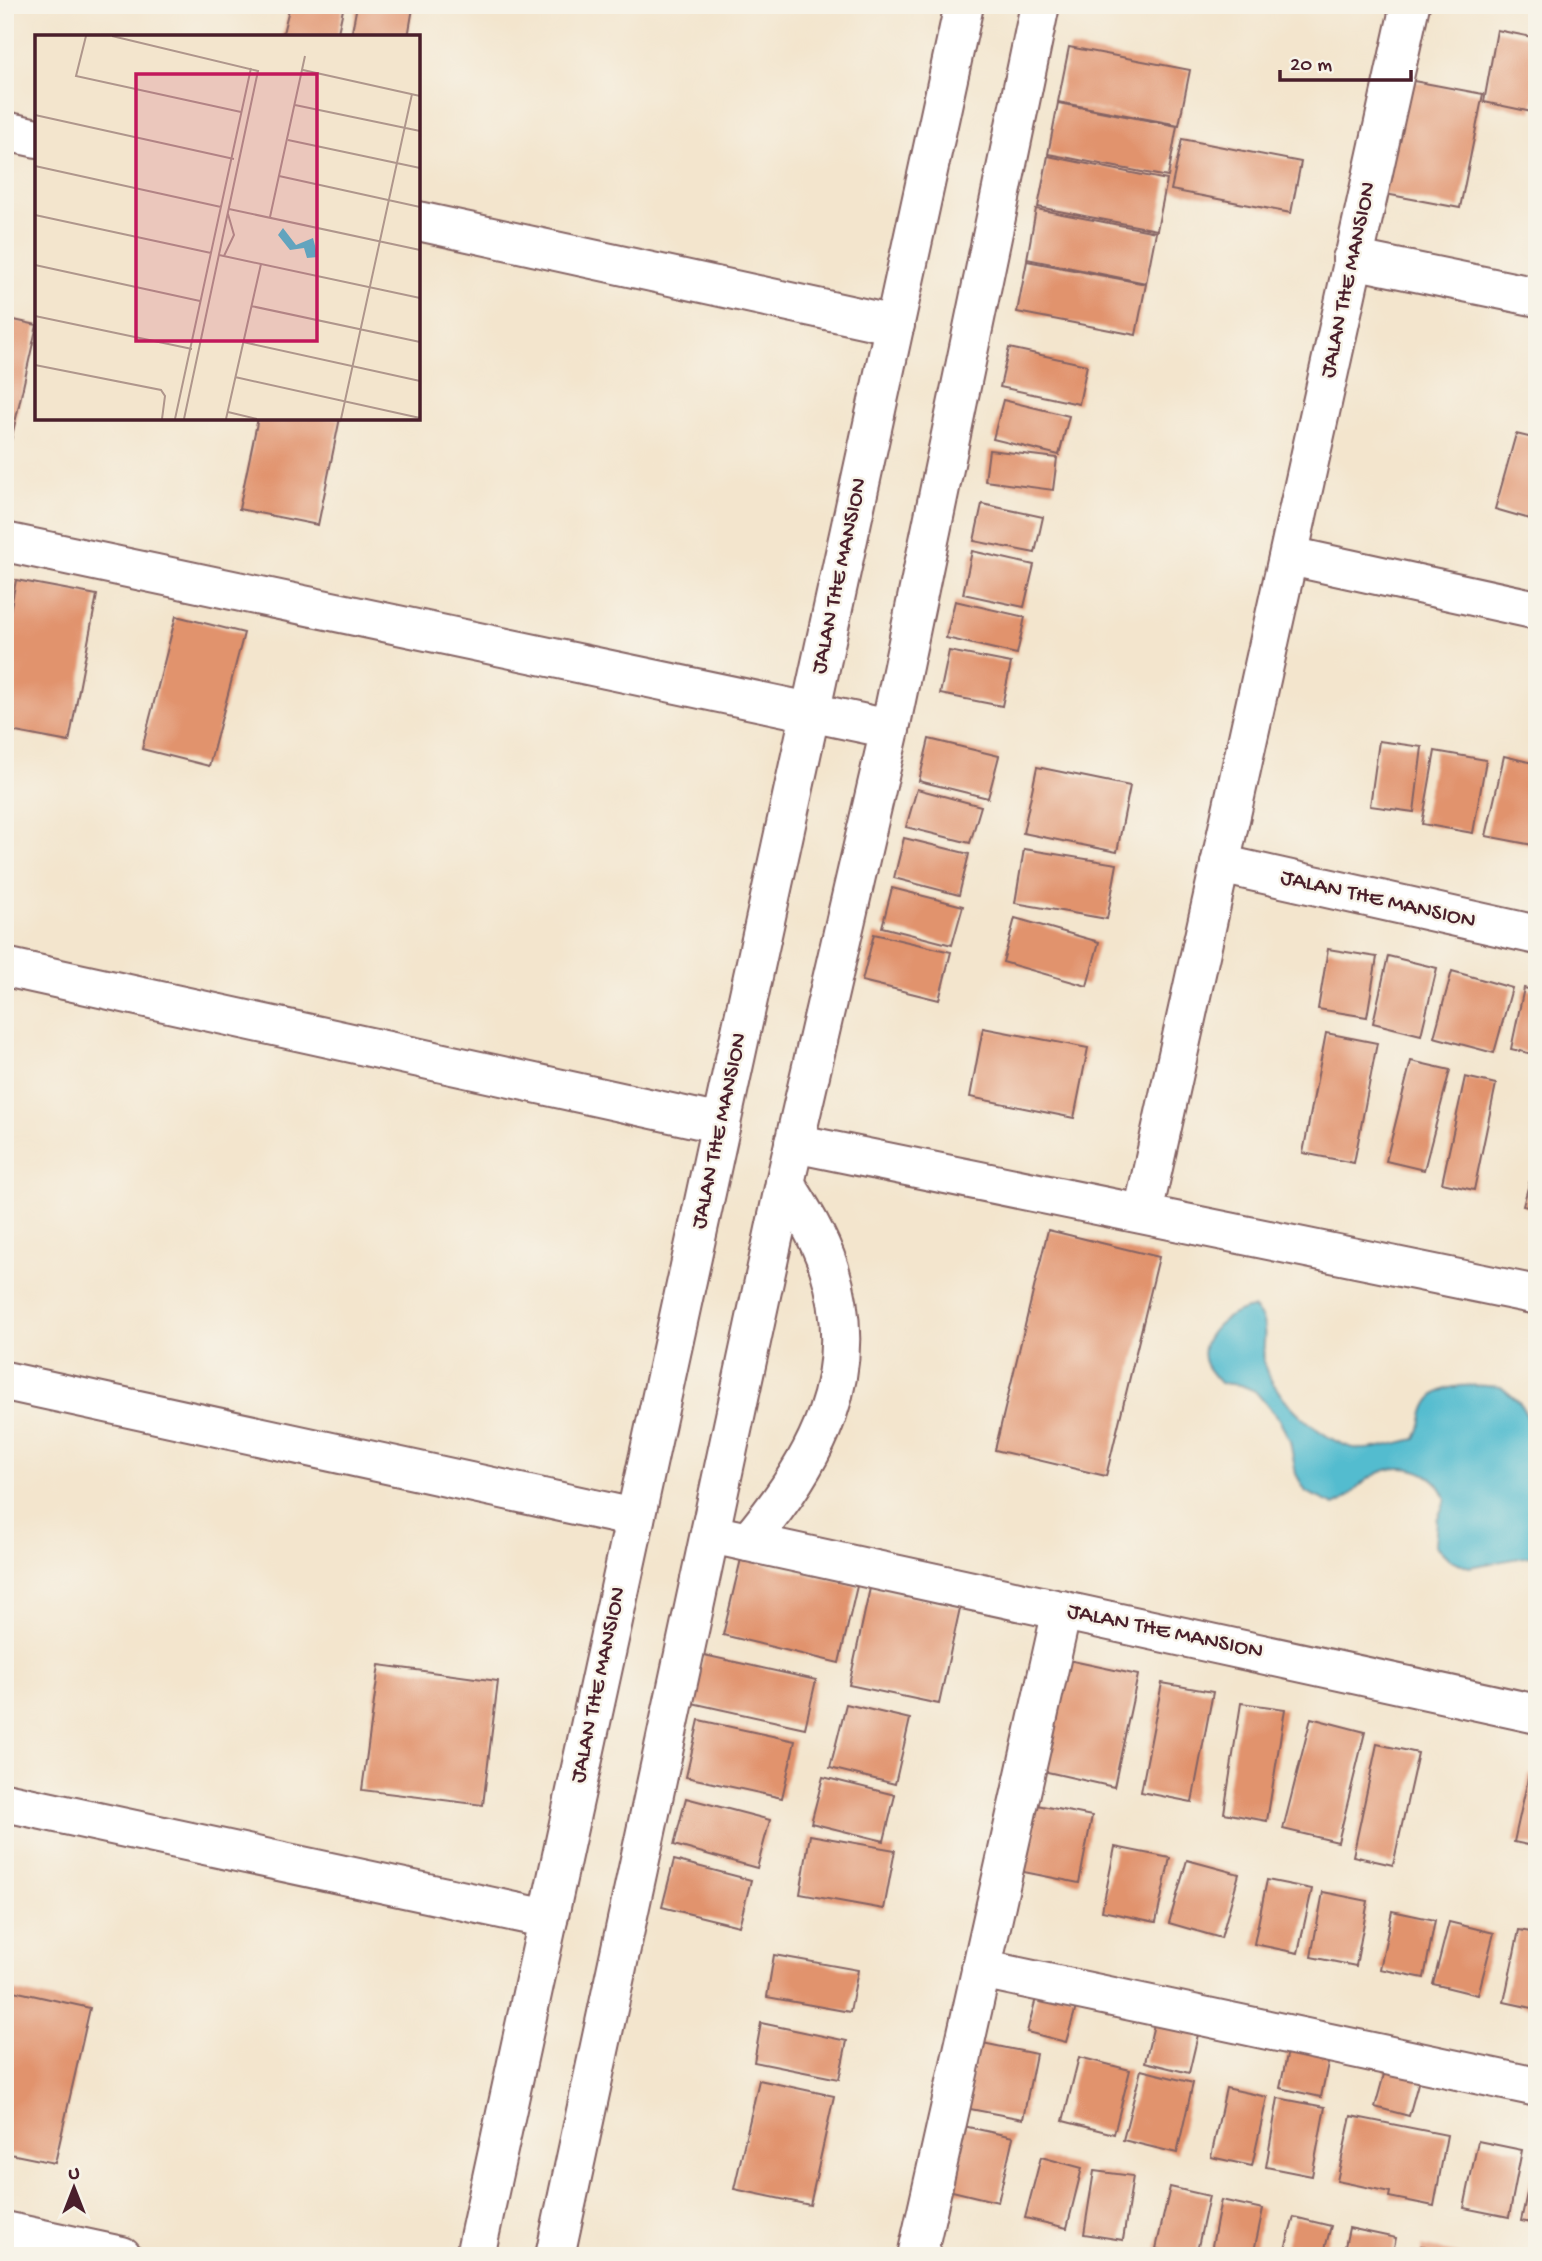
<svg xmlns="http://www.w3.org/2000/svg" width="1542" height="2261" font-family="'Gochi Hand',sans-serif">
  <rect width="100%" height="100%" fill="#f7f3e8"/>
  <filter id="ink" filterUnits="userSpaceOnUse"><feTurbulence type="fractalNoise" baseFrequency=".0143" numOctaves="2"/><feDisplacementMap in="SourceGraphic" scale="14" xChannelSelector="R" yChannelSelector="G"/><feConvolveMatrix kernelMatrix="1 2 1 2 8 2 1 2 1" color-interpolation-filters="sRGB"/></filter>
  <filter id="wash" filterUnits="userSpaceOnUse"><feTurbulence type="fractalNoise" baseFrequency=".00686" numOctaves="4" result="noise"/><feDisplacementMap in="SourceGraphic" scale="28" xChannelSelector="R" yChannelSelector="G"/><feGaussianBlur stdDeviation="1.57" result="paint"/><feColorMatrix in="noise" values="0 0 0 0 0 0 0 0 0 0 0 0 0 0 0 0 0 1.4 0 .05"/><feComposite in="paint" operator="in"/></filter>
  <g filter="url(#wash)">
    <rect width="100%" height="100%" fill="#f3e5cd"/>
    <!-- water -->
    <path fill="#52bccf" stroke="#4e6e7d" stroke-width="2" d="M1253,1308C1272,1324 1261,1341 1264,1363C1270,1394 1330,1450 1363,1449C1380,1449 1399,1442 1416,1439C1422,1428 1421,1418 1426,1407C1438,1380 1476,1385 1501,1387L1519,1402L1527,1416L1532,1439L1537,1555L1469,1567L1450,1560L1435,1545L1437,1520L1446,1499C1436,1469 1400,1460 1373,1476C1356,1485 1354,1497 1334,1505L1306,1492L1296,1474L1290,1441L1279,1419L1255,1391L1241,1385L1220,1383C1216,1378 1209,1371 1206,1365C1193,1338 1230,1310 1253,1308Z"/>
    <g id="blocks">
      <!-- building -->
      <g fill="#e1936d">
        <path d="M290,5H344L337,37H282Z"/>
        <path d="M357,5L413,8L408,37H351Z"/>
        <path d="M1497,30L1537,38V87L1532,112L1484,102Z"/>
        <path d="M1069,47L1190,70L1179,125L1058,102Z"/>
        <path d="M1403,79L1483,94L1460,208L1380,193Z"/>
        <path d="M1058,103L1177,126L1168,177L1048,154Z"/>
        <path d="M1182,139L1301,162L1291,213L1171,190Z"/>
        <path d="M1048,156L1167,180L1157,230L1038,207Z"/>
        <path d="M1036,209L1156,232L1146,283L1027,259Z"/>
        <path d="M1027,261L1146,284L1136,335L1017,312Z"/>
        <path d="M5,318L37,325L8,454H5Z"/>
        <path d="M1009,348L1087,365L1079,404L1000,387Z"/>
        <path d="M1003,400L1069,416L1059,455L993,439Z"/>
        <path d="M258,418H340L318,525L239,509Z"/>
        <path d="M1516,434L1537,439V521L1495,509Z"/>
        <path d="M989,450L1057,458L1053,490L985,481Z"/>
        <path d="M982,504L1043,517L1035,553L974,541Z"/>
        <path d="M972,551L1034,565L1024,607L963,594Z"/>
        <path d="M16,580L97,595L69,742L5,730V638Z"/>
        <path d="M955,601L1025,617L1017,654L946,638Z"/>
        <path d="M176,616L244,633L209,766L142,749Z"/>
        <path d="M949,651L1011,663L1002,706L940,694Z"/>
        <path d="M929,739L999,756L988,798L919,781Z"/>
        <path d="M1379,741L1422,747L1414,812L1370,806Z"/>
        <path d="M1435,751L1486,760L1473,833L1422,824Z"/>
        <path d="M1504,756L1537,764V825L1533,845L1486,836Z"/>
        <path d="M1037,767L1130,786L1117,852L1023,833Z"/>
        <path d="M917,789L981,806L970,843L906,827Z"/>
        <path d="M904,838L969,854L959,895L894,878Z"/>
        <path d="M1024,849L1117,864L1107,919L1015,903Z"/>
        <path d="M892,888L963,906L952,945L882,927Z"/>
        <path d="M1015,918L1099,942L1087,986L1003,962Z"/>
        <path d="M874,934L951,952L939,1000L862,981Z"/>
        <path d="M1328,949L1377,957L1367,1017L1318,1009Z"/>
        <path d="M1388,956L1437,968L1421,1035L1373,1023Z"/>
        <path d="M1452,971L1512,988L1494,1053L1434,1037Z"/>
        <path d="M1524,988L1537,991V1055L1511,1049Z"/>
        <path d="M983,1028L1088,1048L1074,1118L970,1097Z"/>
        <path d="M1326,1033L1377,1043L1354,1163L1303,1153Z"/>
        <path d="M1411,1061L1450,1070L1424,1170L1386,1161Z"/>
        <path d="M1465,1077L1496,1084L1474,1190L1442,1183Z"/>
        <path d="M1536,1158H1537V1209L1523,1206Z"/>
        <path d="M1048,1230L1159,1257L1106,1476L995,1450Z"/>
        <path d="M741,1559L857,1586L839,1663L723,1635Z"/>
        <path d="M870,1588L960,1608L939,1704L849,1685Z"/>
        <path d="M704,1655L816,1680L805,1728L692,1703Z"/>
        <path d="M1068,1660L1138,1675L1114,1787L1043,1771Z"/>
        <path d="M379,1665L498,1681L483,1805L362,1790Z"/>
        <path d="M1162,1683L1213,1692L1192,1802L1141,1792Z"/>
        <path d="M1241,1703L1285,1709L1267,1821L1224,1813Z"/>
        <path d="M846,1704L910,1719L895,1784L830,1768Z"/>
        <path d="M1311,1718L1365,1732L1338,1842L1283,1829Z"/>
        <path d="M699,1720L795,1741L782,1798L686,1777Z"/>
        <path d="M1377,1744L1418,1753L1393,1865L1353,1856Z"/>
        <path d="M1529,1774L1537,1775V1847L1514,1842Z"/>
        <path d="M823,1777L895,1795L884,1841L811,1823Z"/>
        <path d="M686,1798L770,1820L757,1868L674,1845Z"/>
        <path d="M1022,1802L1092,1816L1079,1883L1009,1869Z"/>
        <path d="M810,1835L895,1850L884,1909L800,1894Z"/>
        <path d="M1115,1847L1170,1858L1156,1922L1102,1911Z"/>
        <path d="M674,1860L751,1880L739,1926L662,1907Z"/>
        <path d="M1187,1860L1239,1874L1221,1938L1169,1923Z"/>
        <path d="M1267,1880L1312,1889L1298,1953L1254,1944Z"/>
        <path d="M1323,1892L1368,1901L1356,1966L1311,1957Z"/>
        <path d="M1392,1911L1435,1920L1424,1978L1380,1969Z"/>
        <path d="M1449,1922L1494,1933L1478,1995L1433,1984Z"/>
        <path d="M1519,1930L1537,1933V2009L1504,2002Z"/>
        <path d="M774,1955L858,1970L850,2012L767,1997Z"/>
        <path d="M1039,1987L1079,1997L1066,2042L1027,2032Z"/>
        <path d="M5,1989L90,2008L55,2163L5,2153Z"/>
        <path d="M1157,2012L1201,2022L1189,2073L1145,2062Z"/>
        <path d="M761,2023L847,2041L839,2079L754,2062Z"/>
        <path d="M1290,2041L1331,2049L1321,2097L1280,2088Z"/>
        <path d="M978,2042L1036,2054L1023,2119L965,2108Z"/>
        <path d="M1079,2057L1130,2070L1114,2134L1063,2121Z"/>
        <path d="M1386,2067L1420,2076L1409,2116L1375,2107Z"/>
        <path d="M1141,2070L1193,2083L1177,2153L1123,2140Z"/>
        <path d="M759,2080L834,2096L810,2205L734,2189Z"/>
        <path d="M1226,2088L1267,2097L1252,2166L1211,2157Z"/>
        <path d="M1278,2098L1325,2107L1312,2176L1266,2167Z"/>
        <path d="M1351,2116L1447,2135L1434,2206L1389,2197L1390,2192L1337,2181Z"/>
        <path d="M959,2125L1013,2137L998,2202L944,2189Z"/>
        <path d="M1478,2141L1522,2150L1509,2217L1464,2208Z"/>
        <path d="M1536,2152L1537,2153V2224L1521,2221Z"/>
        <path d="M1041,2157L1082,2168L1067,2228L1025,2218Z"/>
        <path d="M1094,2171L1133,2176L1123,2240L1084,2234Z"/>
        <path d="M1170,2187L1209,2196L1196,2256L1156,2249Z"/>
        <path d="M1221,2200L1263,2209L1253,2256H1210Z"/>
        <path d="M1294,2217L1331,2226L1323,2256H1283Z"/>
        <path d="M1349,2228L1396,2238L1392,2256H1343Z"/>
        <path d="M1422,2246L1464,2255V2256H1420Z"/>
      </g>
    </g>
  </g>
  <g filter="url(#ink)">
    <use href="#blocks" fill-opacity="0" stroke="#856464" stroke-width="2"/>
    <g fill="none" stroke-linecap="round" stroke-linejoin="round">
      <defs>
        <g id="street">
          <path d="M5,131L37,138"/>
          <path d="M418,221L895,325"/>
          <path d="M1352,259L1537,297"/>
          <path d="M5,542L890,729"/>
          <path d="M1290,556L1537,610"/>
          <path d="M1220,864L1537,935"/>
          <path d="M5,967L721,1124"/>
          <path d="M794,1143L1537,1295"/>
          <path d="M1143,1213L1410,5"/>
          <path d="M5,1381L635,1518"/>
          <path d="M711,1534L1537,1714"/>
          <path d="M748,1542C816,1462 863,1376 829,1268C819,1237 802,1210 785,1183"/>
          <path d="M5,1802L548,1919"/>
          <path d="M981,1969L1537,2087"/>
          <path d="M5,2231L122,2256"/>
          <path d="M475,2256L964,5"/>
          <path d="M555,2256L785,1183L890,729L1040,5"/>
          <path d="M917,2256L1062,1610"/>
        </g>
      </defs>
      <!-- street casing -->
      <use href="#street" stroke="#856464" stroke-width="42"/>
      <!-- street -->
      <use href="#street" stroke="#fff" stroke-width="38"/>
    </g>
  </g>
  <g text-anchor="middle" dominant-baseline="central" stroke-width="5" stroke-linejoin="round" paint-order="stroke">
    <!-- street labels -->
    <g font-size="23" fill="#4a1f2b" stroke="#f7f3e8">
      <text transform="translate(1349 280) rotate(-78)">JALAN THE MANSION</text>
      <text transform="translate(840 576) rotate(-78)">JALAN THE MANSION</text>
      <text transform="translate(1378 900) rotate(13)">JALAN THE MANSION</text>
      <text transform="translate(720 1131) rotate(-78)">JALAN THE MANSION</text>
      <text transform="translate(1165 1632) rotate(12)">JALAN THE MANSION</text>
      <text transform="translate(599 1685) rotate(-78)">JALAN THE MANSION</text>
    </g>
  </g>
  <!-- overview -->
  <g transform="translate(35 35)">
    <rect width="385" height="385" fill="#f3e5cd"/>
    <path d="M248,193L261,210L278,203L283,222L272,223L269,213L255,215L243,200Z" fill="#52bccf"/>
    <path fill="none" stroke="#af968c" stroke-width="2" d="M51,1L41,41L206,77M77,1L223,36L149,384M268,35L385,61M260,70L385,96M0,80L199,124M253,105L385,133M0,131L186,172M244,141L385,172M194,174L385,215M0,180L176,218M235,182L270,21M184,220L385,263M189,221L199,200L193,179M0,230L165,266M216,271L385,307M0,281L157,314M208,307L385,346M0,330L126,355L130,361L127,384M200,342L385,383M193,377L222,384M140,384L216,33M191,384L226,229M306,384L377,59"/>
    <path fill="#c2185b" fill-opacity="0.15" stroke="#c2185b" stroke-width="3.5" d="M101,39H282V306H101Z"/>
    <rect width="385" height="385" fill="none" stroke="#4a1f2b" stroke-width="3.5"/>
  </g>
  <!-- margin -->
  <rect width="1542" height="2261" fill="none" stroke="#f7f3e8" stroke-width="28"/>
  <!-- north arrow -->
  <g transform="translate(74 2188)" stroke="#f7f3e8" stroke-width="5" paint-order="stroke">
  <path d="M0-5L12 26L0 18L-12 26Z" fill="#4a1f2b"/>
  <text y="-10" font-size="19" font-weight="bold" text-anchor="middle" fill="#4a1f2b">U</text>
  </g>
  <!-- scale -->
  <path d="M1280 70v10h131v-10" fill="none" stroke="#4a1f2b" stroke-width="3.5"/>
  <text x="1290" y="70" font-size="21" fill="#4a1f2b" stroke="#f7f3e8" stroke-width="5" paint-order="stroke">20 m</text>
</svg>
